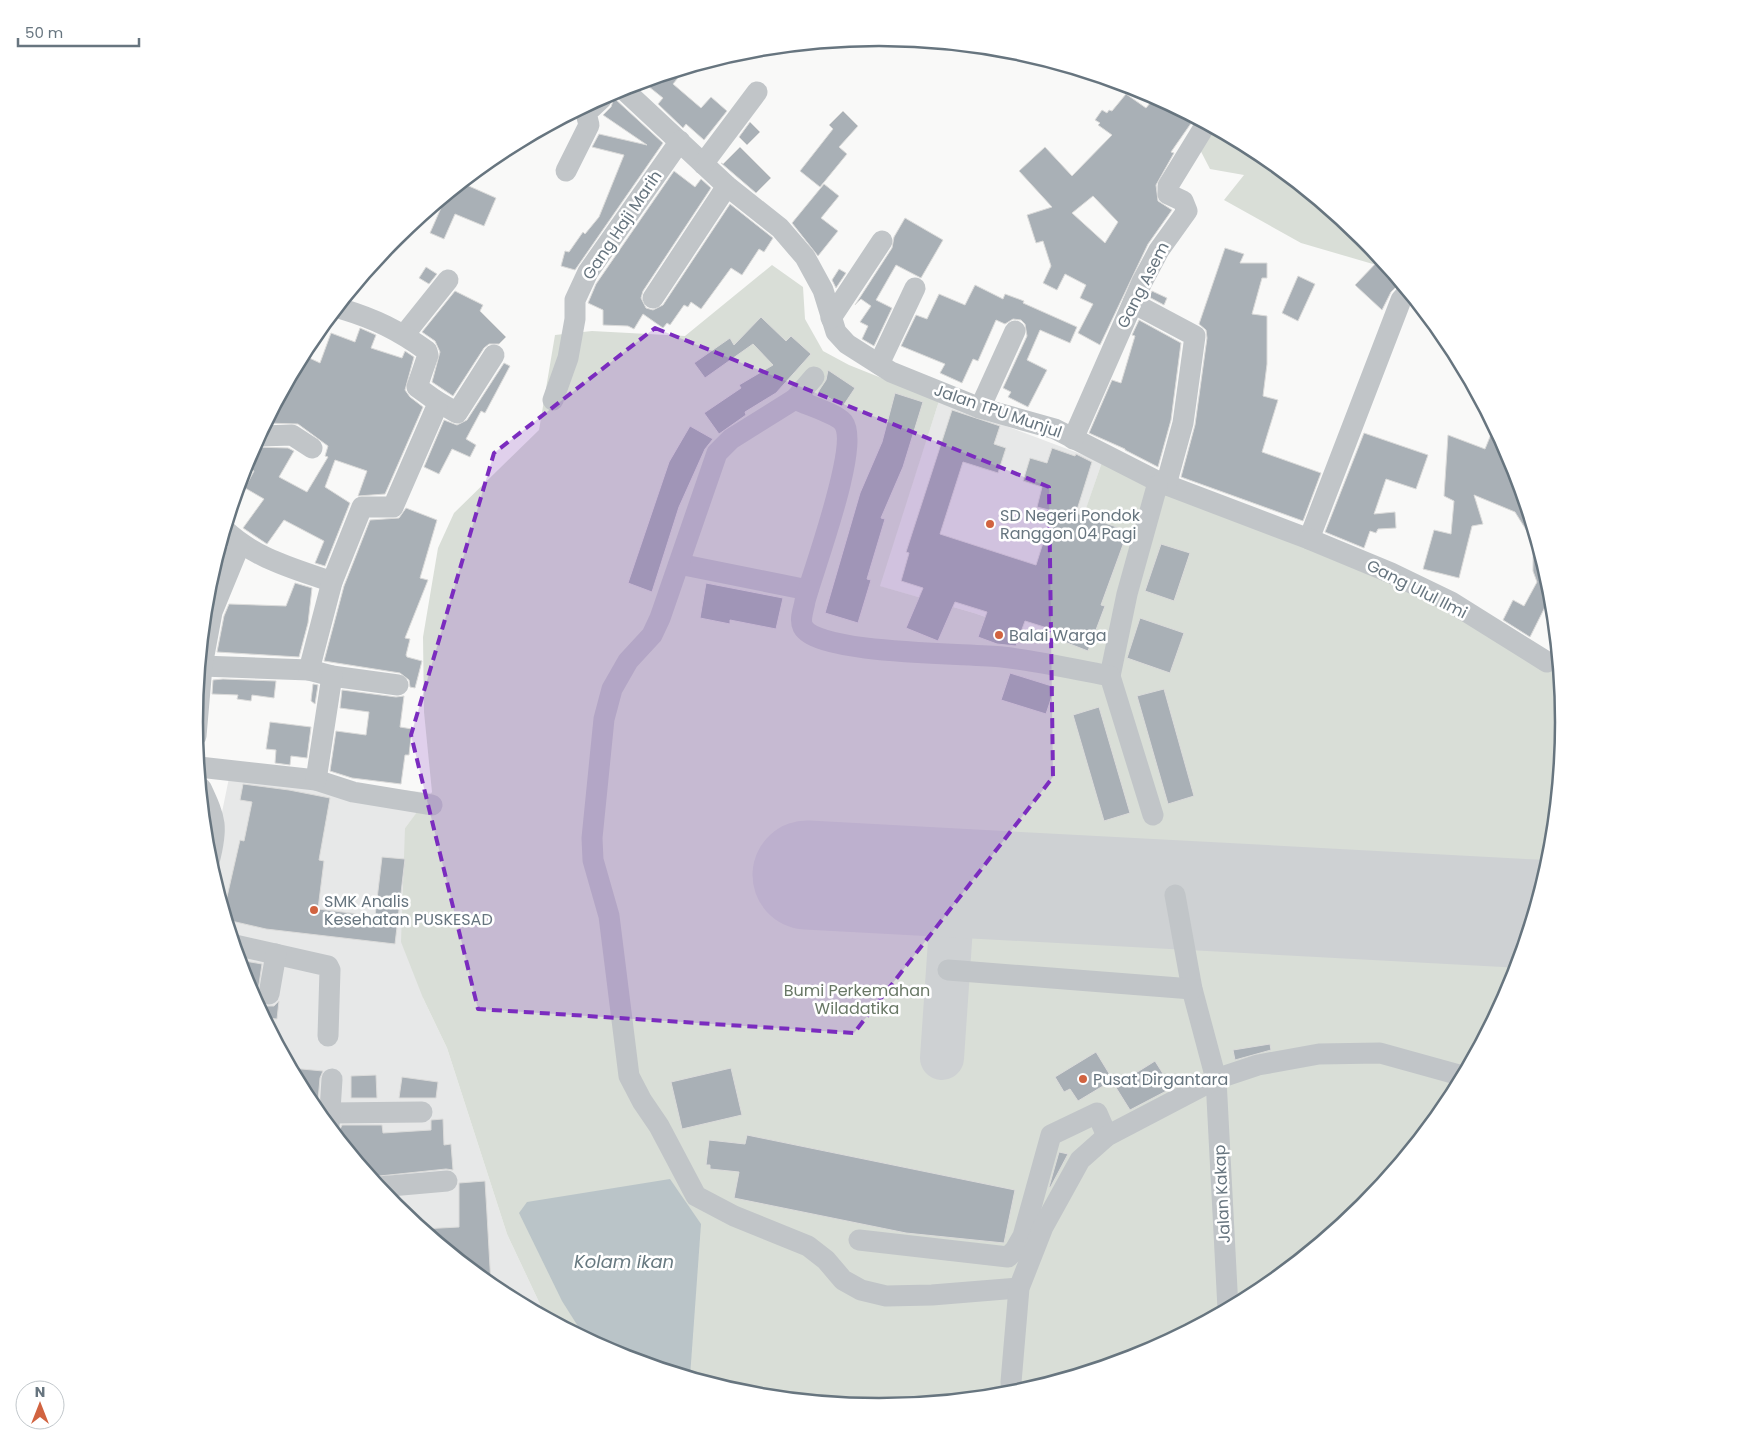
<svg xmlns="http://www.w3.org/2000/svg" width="1759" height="1445" font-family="Poppins,sans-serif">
  <rect width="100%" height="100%" fill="#f9f9f8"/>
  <!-- built -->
  <g fill="#e7e8e8">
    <path d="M939,401L1102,462L1043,636L974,613L879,586Z"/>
    <path d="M230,773L432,793L405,828L423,998L447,1048L507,1234L546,1317L499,1292L395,1207L310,1103L247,984L211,866Z"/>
  </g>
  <!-- green -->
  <g fill="#d9ded7">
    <path d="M1196,119L1260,153L1364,238L1390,269L1301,243L1224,200L1244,175L1210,169L1194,138Z"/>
    <path d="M772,265L803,287L805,319L823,351L849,365L939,401L880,586L974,613L1042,636L1102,462L1320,549L1436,603L1549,670L1559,671L1564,723L1551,856L1512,985L1449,1103L1364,1207L1260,1292L1141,1355L1013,1394L880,1407L746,1394L617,1355L546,1317L507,1234L447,1048L423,998L401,942L405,828L432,792L424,712L423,637L438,548L454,513L539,430L555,335L592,331L685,336Z"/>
  </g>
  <!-- water -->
  <path fill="#bac4c8" d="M670,1179L701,1224L690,1377L617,1355L586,1339L562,1301L519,1213L527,1202Z"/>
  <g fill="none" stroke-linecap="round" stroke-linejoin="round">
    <!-- taxiway -->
    <path stroke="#ced1d3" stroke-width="44" d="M942,1058L954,883"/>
    <!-- runway -->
    <path stroke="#ced1d3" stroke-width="109" d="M807,875L1534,914"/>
  </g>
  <!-- building -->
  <g fill="#a9b0b6" stroke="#dbdbda" fill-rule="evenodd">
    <path d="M685,69L673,84L701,108L711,97L727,111L704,140L686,124L683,128L658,104L663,98L643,82Z"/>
    <path d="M1126,94L1146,108L1155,97L1194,119L1171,152L1174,153L1156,185L1158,201L1172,210L1148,244L1100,345L1078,333L1093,304L1080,298L1086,285L1065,274L1057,290L1043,283L1051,266L1043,241L1036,243L1027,215L1052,207L1019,171L1045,147L1072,176L1112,135L1098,125L1100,123L1095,120L1102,110L1107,113L1109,110L1112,111ZM1093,196L1118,222L1105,243L1072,213Z"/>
    <path d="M614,98L663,143L575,270L561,266L565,251L569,252L583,232L585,234L599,217L624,155L592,147L599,134L647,145L603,115L611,107Z"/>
    <path d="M843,111L858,126L839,147L847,154L820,187L800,171L833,129L829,125Z"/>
    <path d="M750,122L760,132L747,145L739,137Z"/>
    <path d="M740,147L771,178L756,193L721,163L723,164Z"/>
    <path d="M674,171L695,187L701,179L711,188L643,291L641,298L646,308L653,310L663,305L730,204L773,238L764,252L759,249L742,275L731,268L701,309L691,302L688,307L684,305L670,325L667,323L663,328L643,314L634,329L628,326L603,325V310L588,303L596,284Z"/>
    <path d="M462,183L496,198L484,226L455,214L444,239L430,233L441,208L435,205Z"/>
    <path d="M824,184L839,196L821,218L838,231L818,256L792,223Z"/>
    <path d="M905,218L943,240L921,278L896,265L876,300L892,308L874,346L862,339L868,326L860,322L871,306L861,299L855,305L892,248L894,237Z"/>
    <path d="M1225,248L1244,254L1240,263H1267V278H1262L1252,314L1267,316V364L1263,396L1278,400L1262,452L1321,473L1303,521L1181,477L1195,425L1207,338L1206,330L1199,324Z"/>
    <path d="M1379,260L1400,283L1391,292L1382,310L1355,285Z"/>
    <path d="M426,267L437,274L429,284L419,278Z"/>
    <path d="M839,269L846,273L836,288L832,280Z"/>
    <path d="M1298,276L1315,284L1298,321L1282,313Z"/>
    <path d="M975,285L1003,299L1005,294L1024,301L1023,303L1077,327L1070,343L1040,330L1027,360L1047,370L1028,407L1008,397L1011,392L1003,388L1027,336L1025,324L1021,320L1013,319L1005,324L996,320L978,361L973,359L962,383L940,373L945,364L901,346L916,315L927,319L939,294L965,305Z"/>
    <path d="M455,291L483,305L480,311L506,337L499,344H489L484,348L453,396L432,382L440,352L435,341L422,332Z"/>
    <path d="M1152,291L1167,298L1164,305L1149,297Z"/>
    <path d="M761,317L786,341L791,336L811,354L776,393L745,412L746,415L719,434L704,413L741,388L739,385L773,365L753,344L705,378L694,363L730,338L734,345Z"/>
    <path d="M1139,320L1181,343L1171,420L1158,467L1125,450V449L1089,433L1112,380L1121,383L1135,336L1132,335Z"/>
    <path d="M360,328L376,335L371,348L402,358L405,351L414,357L405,390L410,397L423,407L385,494L358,496L367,471L335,460L325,487L350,503L325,566L315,563L324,541L284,520L267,544L243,528L264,499L245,488L254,471L245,466L254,447L288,448L294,451L279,477L307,492L328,457L325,456L328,446L298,424L266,423L303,355L320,363L331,333L355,342Z"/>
    <path d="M504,363L510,366L485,413L481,411L466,439L476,445L470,457L452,449L439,474L424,467L444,420L457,425L467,420Z"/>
    <path d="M828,370L855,388L843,406L818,392L826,380Z"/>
    <path d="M895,393L923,402L903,467L881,518L885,519L867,579L871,580L858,623L825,613L860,493L882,442Z"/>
    <path d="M952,410L1000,426L994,444L1006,448L998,473L963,462L940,534L1036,565L1053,511L1037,507L1042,487L1023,481L1030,458L1047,463L1052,448L1075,456L1076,454L1092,462L1076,513L1128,531L1101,605L1105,606L1088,651L1057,639L1060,632L1025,621L1016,646L997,644L978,637L987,612L955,602L938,641L906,628L923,588L901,581L909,553L906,552Z"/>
    <path d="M690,426L713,439L705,449L679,507L652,592L628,583L669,462Z"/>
    <path d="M1494,427L1512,461L1551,589L1553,610L1545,607L1530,637L1503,620L1513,600L1524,606L1537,582L1533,571V541L1515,512L1474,495L1483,524L1472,526L1459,578L1423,569L1434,530L1451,534L1454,501L1444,496L1448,435L1485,449Z"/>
    <path d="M1364,433L1428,455L1416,489L1386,479L1374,514L1395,512L1396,528L1378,529L1376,533L1370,531L1364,548L1325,532Z"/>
    <path d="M406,508L437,520L420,578L428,580L405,638L410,639L406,655L407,657L422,661L415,688L410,687L409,680L400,673L324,661L344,586L370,520L399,518Z"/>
    <path d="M1161,544L1190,553L1174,601L1145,591Z"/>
    <path d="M295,583L312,588L308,623L299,657L217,652L224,616L229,604L286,606Z"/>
    <path d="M706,583L783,598L776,629L730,620V624L700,618Z"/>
    <path d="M1140,618L1184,633L1170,673L1127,658Z"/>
    <path d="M1010,673L1055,687L1046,714L1001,700Z"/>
    <path d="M223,679L276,681L274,698L252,695L251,701L237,699L238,695L212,694L213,680Z"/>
    <path d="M313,684L318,685L315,704L311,701Z"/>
    <path d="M1164,689L1194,796L1168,804L1137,696Z"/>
    <path d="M342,690L396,697L404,696L400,727L412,729L409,755H405L401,784L352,778L330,771L336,731L366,735L369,712L340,708Z"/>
    <path d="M1099,707L1130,813L1104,821L1073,715Z"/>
    <path d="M270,722L311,727L307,758L291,756L290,765L275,763L276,750L266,749Z"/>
    <path d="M243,784L289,790L330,798L319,860L324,861L318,909L375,916L382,857L405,859L395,944L266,929L227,920L224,910L240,840L244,841L252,802L240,800Z"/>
    <path d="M239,960L262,964L257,998L261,1004L267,1006H274L279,1001L277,1019L265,1018L247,984Z"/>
    <path d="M1270,1044L1271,1050L1235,1060L1233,1050Z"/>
    <path d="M1096,1052L1113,1080L1078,1101L1070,1089L1064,1092L1055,1077Z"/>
    <path d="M1155,1061L1172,1088L1130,1110L1115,1086Z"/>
    <path d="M291,1068L323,1071L320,1078L317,1112L310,1103Z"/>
    <path d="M731,1068L742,1115L682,1129L671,1082Z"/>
    <path d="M376,1075L377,1098H351V1076Z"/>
    <path d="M402,1077L438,1082L436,1098H399Z"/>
    <path d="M443,1119L444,1145L451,1144L453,1170L446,1169L370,1177L337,1136L342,1125H382L383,1133L431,1130V1120Z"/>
    <path d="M747,1135L1015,1190L1004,1243L906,1233L734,1198L739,1172L710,1169V1165H706L709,1140L745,1144Z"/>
    <path d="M1059,1152L1068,1154L1050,1188L1049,1187Z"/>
    <path d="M485,1181L487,1214L491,1285L422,1229L459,1227V1183Z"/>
  </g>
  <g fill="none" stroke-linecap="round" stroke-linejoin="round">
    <!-- minor -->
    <g stroke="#c1c5c8" stroke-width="21">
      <path d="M622,88L727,186L780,228L805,257L823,290L836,332L847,344L891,372L980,408L1055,429L1159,482L1309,539L1401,300L1408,292"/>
      <path d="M703,164L757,92"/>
      <path d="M566,171L589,125L586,113L602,98"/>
      <path d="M653,298L727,186"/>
      <path d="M1133,303L1195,336L1183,423L1166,485"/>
      <path d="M831,318L882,241"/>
      <path d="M404,335L448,280"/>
      <path d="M879,364L915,288"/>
      <path d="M795,399L814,377"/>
      <path d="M435,400L457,413L494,355"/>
      <path d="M553,400L568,358L575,319V300L588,272L680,141"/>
      <path d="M980,408L1015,331"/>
      <path d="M260,436L292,435L312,448"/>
      <path d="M1073,439L1142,282L1159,250L1187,211L1183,201L1168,194V186L1206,124"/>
      <path d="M225,530C256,559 293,568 332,582"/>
      <path d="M1309,539L1391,573L1451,602L1547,662"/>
      <path d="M679,564L808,590"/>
      <path d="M202,666L309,670L332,676L398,685"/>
      <path d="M309,670L332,582L362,507H393L437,406L435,400L417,387L428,355L427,351C398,330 375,319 342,309"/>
      <path d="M1110,676L1127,594L1157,486"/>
      <path d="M196,736L202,666L212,612L240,544"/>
      <path d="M199,767L316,780L353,792L432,805"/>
      <path d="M316,780L332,676"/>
      <path d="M201,788C216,820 218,827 209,862"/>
      <path d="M1175,895L1192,989L1216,1079L1228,1309"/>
      <path d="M235,945L328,966L330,970L328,1036"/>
      <path d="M948,970L1192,989"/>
      <path d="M269,994L276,954"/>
      <path d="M330,1113L422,1112"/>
      <path d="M329,1126L332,1079"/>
      <path d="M379,1187L447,1181"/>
      <path d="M859,1240L1008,1257L1015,1250L1023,1236L1051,1135L1097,1113L1107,1136"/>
      <path d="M1019,1288L932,1295L886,1296L861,1290L843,1280L826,1260L808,1246L734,1216L696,1196L659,1126L642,1101L629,1076L609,916L593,860L592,838L604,719L612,689L628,661L652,635L660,618L717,453L731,439L795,399C807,405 835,413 843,422C861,445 813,570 805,601C804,609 799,619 803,627C818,655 968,653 1002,657C1038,661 1074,669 1110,676L1153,815"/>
      <path d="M1012,1394L1011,1382L1019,1288L1043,1227L1080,1160L1107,1136L1216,1079L1258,1065L1319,1054L1380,1053L1463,1076"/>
    </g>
  </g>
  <!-- marked area -->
  <path fill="#7b2cbf" fill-opacity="0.2" stroke="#7b2cbf" stroke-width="4" stroke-dasharray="10 6" stroke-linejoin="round" d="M655,328L1049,487L1053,777L854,1033L478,1009L411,735L494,453Z"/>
  <!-- markers -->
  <g fill="#d16340" stroke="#fff" stroke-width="2">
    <circle cx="990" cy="524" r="5"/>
    <circle cx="999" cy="635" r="5"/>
    <circle cx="314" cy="910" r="5"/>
    <circle cx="1083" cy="1079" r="5"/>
  </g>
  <g text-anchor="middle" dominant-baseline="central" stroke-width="5" stroke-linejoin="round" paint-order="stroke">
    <!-- street labels -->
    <g font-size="16" fill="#67757f" stroke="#fff">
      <text transform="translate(622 225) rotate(-56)">Gang Haji Marih</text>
      <text transform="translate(1143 285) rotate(-63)">Gang Asem</text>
      <text transform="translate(998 411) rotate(19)">Jalan TPU Munjul</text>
      <text transform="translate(1417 589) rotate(27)">Gang Ulul Ilmi</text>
      <text transform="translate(1222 1194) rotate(-93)">Jalan Kakap</text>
    </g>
    <!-- poi labels -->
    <g font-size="16" fill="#67757f" stroke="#fff" text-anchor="start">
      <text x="1000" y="515">SD Negeri Pondok<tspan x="1000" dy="18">Ranggon 04 Pagi</tspan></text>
      <text x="1009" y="635">Balai Warga</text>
      <text x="324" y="901">SMK Analis<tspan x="324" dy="18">Kesehatan PUSKESAD</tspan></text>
      <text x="1093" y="1079">Pusat Dirgantara</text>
    </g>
    <!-- park labels -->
    <g font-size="16" fill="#697866" stroke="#fff">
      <text x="857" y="990">Bumi Perkemahan<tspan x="857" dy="18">Wiladatika</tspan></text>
    </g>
    <!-- water labels -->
    <g font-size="18" font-style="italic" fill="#677980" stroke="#fff">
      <text x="624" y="1261">Kolam ikan</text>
    </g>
  </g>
  <!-- crop -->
  <path d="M0 0H1759V1445H0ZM203 722a676 676 0 1 1 1352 0a676 676 0 1 1-1352 0Z" fill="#fff" fill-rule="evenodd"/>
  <path fill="none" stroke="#67757f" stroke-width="2.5" d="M203 722a676 676 0 1 1 1352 0a676 676 0 1 1-1352 0Z"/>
  <!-- north arrow -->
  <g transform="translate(40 1405)"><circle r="24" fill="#ffffff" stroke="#c2c8cc"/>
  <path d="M0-4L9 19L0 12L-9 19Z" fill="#d16340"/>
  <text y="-8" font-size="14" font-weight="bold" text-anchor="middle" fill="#67757f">N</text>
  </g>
  <!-- scale -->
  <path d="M18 38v8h121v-8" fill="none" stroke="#67757f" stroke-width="2.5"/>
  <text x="25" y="38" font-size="15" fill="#67757f" stroke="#ffffff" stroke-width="4" paint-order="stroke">50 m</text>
</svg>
